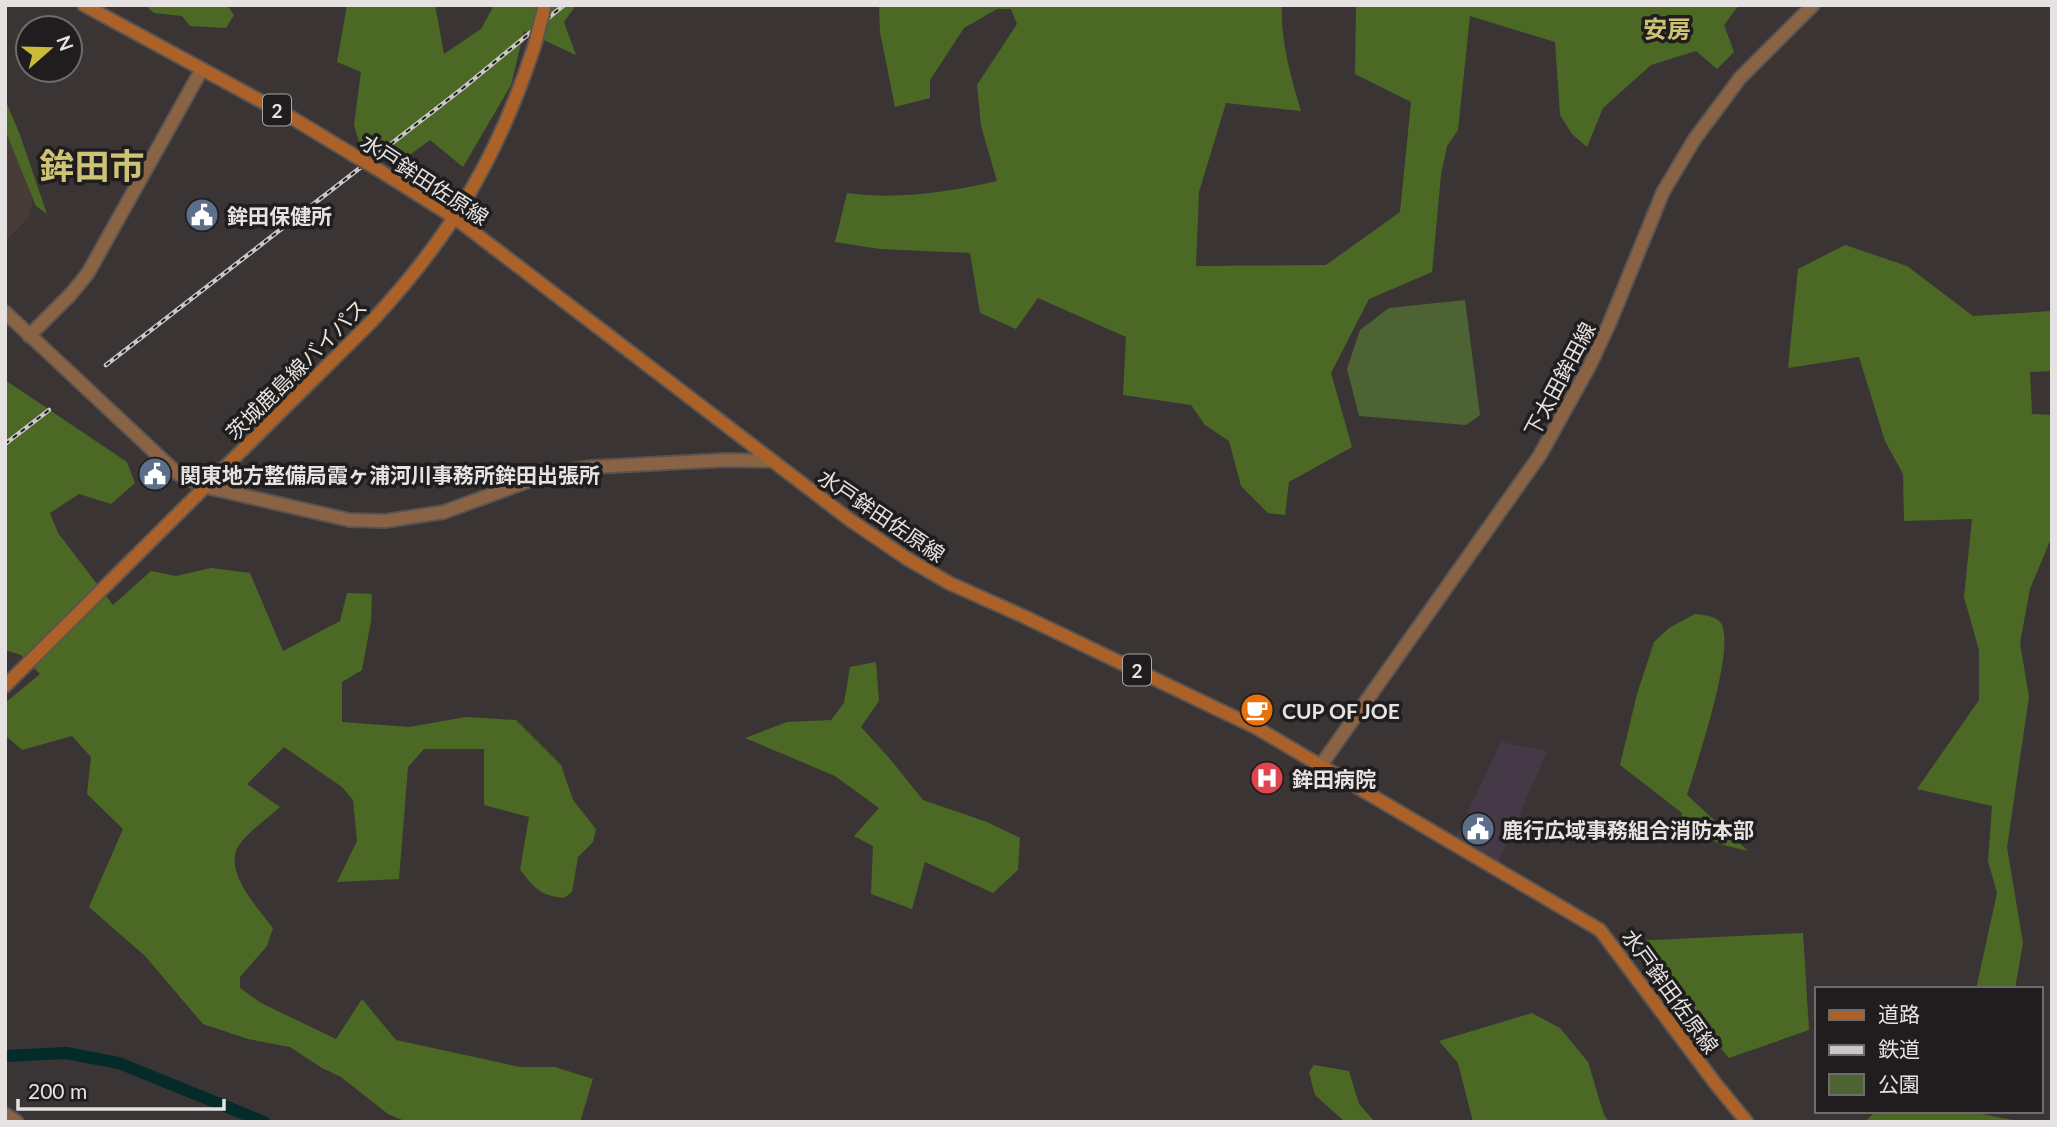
<svg xmlns="http://www.w3.org/2000/svg" width="2057" height="1127" font-family="Lato,'Noto Sans JP',sans-serif">
  <rect width="100%" height="100%" fill="#3a3534"/>
  <!-- built -->
  <path fill="#473c38" d="M5,130L33,199L29,216L5,242Z"/>
  <!-- industrial -->
  <path fill="#463947" d="M1501,742L1547,751L1498,864L1455,839Z"/>
  <!-- green -->
  <path fill="#4d6334" d="M1465,300L1480,415L1466,425L1359,416L1347,369L1360,330L1389,308Z"/>
  <!-- forest -->
  <g fill="#4b6924">
    <path d="M145,5H227L234,15L226,28L190,26L182,16L154,13Z"/>
    <path d="M347,5H435L444,54L481,29L494,5H576L564,22L576,55L524,31L511,85L463,167L430,140L398,164L359,142L354,125L361,72L337,62Z"/>
    <path d="M879,5H1282C1280,40 1291,77 1301,111L1226,103L1199,192L1196,266L1326,265L1400,212L1411,102L1355,74L1356,5H1739L1724,25L1734,52L1717,69L1696,51L1651,65L1603,108L1587,147L1572,134L1560,115L1555,42L1470,16L1458,130L1447,146L1441,175L1432,272L1369,299L1331,373L1352,447L1289,482L1285,515L1268,513L1241,486L1229,441L1205,425L1191,405L1123,395L1126,337L1038,298L1016,329L980,313L970,253L880,249L835,242L847,193C897,200 949,192 997,181L981,126L977,85L1017,24L1011,9H997L964,28L930,80V98L895,107L880,32Z"/>
    <path d="M5,99L20,135L47,214L36,206L5,130Z"/>
    <path d="M1845,245L1907,266L1973,316L2052,311V371L2030,372L2032,414L2052,415V536L2030,589L2020,643L2029,697L2007,847L2023,943L2015,989H1976L1997,893L1988,861L1992,806L1917,789L1979,700V650L1964,597L1972,519L1904,521L1903,474L1885,441L1859,357L1788,368L1798,269Z"/>
    <path d="M5,380L127,462L135,483L111,504L79,494L50,513L58,533L113,605L151,571L176,576L211,568L250,573L283,651L340,621L347,593L372,594L371,621L362,670L342,682V722L409,727L466,717L516,720L561,765L573,800L596,829L593,842L578,857L572,892L564,898C539,895 536,889 520,870L529,817L484,805V749H424L408,767L399,879L337,882L357,841L353,800L342,787L284,747L247,784L280,807C269,817 248,832 239,845C222,871 258,908 273,928L267,946L240,977V988L261,1003L336,1039L362,999L396,1040L520,1067H555L593,1079L580,1122H407L388,1114L341,1077L322,1068L290,1047L248,1039L203,1024L145,956L89,907L123,829L87,794L91,757L72,736L22,750L5,735V703L40,674L21,655L5,650Z"/>
    <path d="M1695,614C1703,615 1714,615 1720,622C1738,643 1696,765 1687,795L1748,851L1727,846L1679,829L1682,813L1620,765L1637,694L1654,642L1669,628Z"/>
    <path d="M876,662L879,701L861,727L890,759L923,800L987,822L1020,838L1018,870L993,893L925,862L912,909L871,894L873,846L854,836L879,808L835,776L745,738L787,722L831,720L844,703L850,667Z"/>
    <path d="M1803,933L1809,1030L1729,1058L1632,941Z"/>
    <path d="M1532,1013L1560,1028L1588,1062L1604,1115L1609,1122H1473L1458,1063L1439,1041Z"/>
    <path d="M1314,1065L1349,1071L1359,1104L1375,1122H1345L1315,1095L1309,1072Z"/>
    <path d="M1876,1111H1966L2023,1122H1865Z"/>
  </g>
  <g fill="none" stroke-linecap="round" stroke-linejoin="round">
    <!-- river -->
    <path stroke="#042a2a" stroke-width="12" d="M5,1056L66,1053L119,1063L264,1122"/>
    <defs>
      <g id="secondary">
        <path d="M5,312L178,474L206,487L349,520L385,521L444,512L537,478L571,470L592,467L726,460L772,461"/>
        <path d="M29,336L71,294L88,273L202,69"/>
        <path d="M1321,765L1540,455L1590,365L1610,322L1663,192L1694,140L1740,78L1813,5"/>
        <path d="M5,1114L17,1122"/>
      </g>
      <g id="primary">
        <path d="M84,5L294,119L350,153"/>
        <path d="M374,167L455,218L850,520L906,558L949,583L1025,617L1255,727L1600,930L1715,1083L1747,1122"/>
        <path d="M5,686L372,321C452,235 499,155 535,44"/>
      </g>
    </defs>
    <!-- secondary casing -->
    <use href="#secondary" stroke="#585452" stroke-width="16"/>
    <!-- primary casing -->
    <use href="#primary" stroke="#585452" stroke-width="16"/>
    <!-- secondary -->
    <use href="#secondary" stroke="#8a6345" stroke-width="12"/>
    <!-- primary -->
    <use href="#primary" stroke="#ab6128" stroke-width="12"/>
    <defs>
      <g id="rail">
        <path d="M106,365L463,88L564,5"/>
        <path d="M5,444L49,410"/>
      </g>
    </defs>
    <!-- rail casing -->
    <use href="#rail" stroke="#cac7c6" stroke-width="4.5"/>
    <!-- rail -->
    <use href="#rail" stroke="#1f1d1d" stroke-width="2" stroke-dasharray="5" stroke-linecap="butt"/>
    <defs>
      <g id="primary-bridge">
        <path d="M535,44L545,5"/>
        <path d="M350,153L374,167"/>
      </g>
    </defs>
    <!-- primary-bridge casing -->
    <use href="#primary-bridge" stroke="#585452" stroke-width="16" stroke-linecap="butt"/>
    <!-- primary-bridge -->
    <use href="#primary-bridge" stroke="#ab6128" stroke-width="12"/>
  </g>
  <!-- icons -->
  <defs>
    <symbol id="civic-disc" viewBox="-11 -11 22 22"><circle r="9.5" fill="#5c6f8a" stroke="#1f1d1d"/><path d="M-.6-6.5H3V-4.5H.6V-3L4-1V1h2V6H-6V1h2V-1L-.6-3ZM-1.2 2.5V6h2.4V2.5Z" fill="#fff"/></symbol>
    <symbol id="cafe-disc" viewBox="-11 -11 22 22"><circle r="9.5" fill="#e8710a" stroke="#1f1d1d"/><path d="M-5.5-4.5H6V0H3Q3 3.5 0 3.5H-2.5Q-5.5 3.5-5.5 0ZM3-3.2v2h1.7v-2ZM-6 4.5H4V6H-6Z" fill="#fff"/></symbol>
    <symbol id="hospital-disc" viewBox="-11 -11 22 22"><circle r="9.5" fill="#e0444e" stroke="#1f1d1d"/><path d="M-5-5h3v3.5h4V-5h3V5h-3V1.5h-4V5h-3Z" fill="#fff"/></symbol>
  </defs>
  <g fill-rule="evenodd">
    <use href="#civic-disc" x="183" y="196" width="38" height="38"/>
    <use href="#civic-disc" x="136" y="455" width="38" height="38"/>
    <use href="#cafe-disc" x="1238" y="691" width="38" height="38"/>
    <use href="#hospital-disc" x="1248" y="759" width="38" height="38"/>
    <use href="#civic-disc" x="1459" y="810" width="38" height="38"/>
  </g>
  <g text-anchor="middle" dominant-baseline="central" stroke-width="7" stroke-linejoin="round" paint-order="stroke">
    <!-- shield labels -->
    <g fill="#1f1d1d" stroke="#aaa7a6" stroke-width="2">
      <rect x="263" y="94.5" width="28" height="31" rx="5"/>
      <rect x="1123" y="654.5" width="28" height="31" rx="5"/>
    </g>
    <g font-size="19" font-weight="bold" fill="#e5e2e1">
      <text x="277" y="110">2</text>
      <text x="1137" y="670">2</text>
    </g>
    <!-- street labels -->
    <g font-size="21" fill="#e5e2e1" stroke="#1f1d1d">
      <text transform="translate(425 179) rotate(33)">水戸鉾田佐原線</text>
      <text transform="translate(296 369) rotate(-45)">茨城鹿島線バイパス</text>
      <text transform="translate(1559 379) rotate(-62)">下太田鉾田線</text>
      <text transform="translate(882 515) rotate(34)">水戸鉾田佐原線</text>
      <text transform="translate(1671 991) rotate(54)">水戸鉾田佐原線</text>
    </g>
    <!-- poi labels -->
    <g font-size="21" font-weight="bold" fill="#e5e2e1" stroke="#1f1d1d" text-anchor="start">
      <text x="227" y="215">鉾田保健所</text>
      <text x="180" y="474">関東地方整備局霞ヶ浦河川事務所鉾田出張所</text>
      <text x="1282" y="710">CUP OF JOE</text>
      <text x="1292" y="778">鉾田病院</text>
      <text x="1502" y="829">鹿行広域事務組合消防本部</text>
    </g>
    <!-- quarter labels -->
    <g font-size="24" font-weight="bold" fill="#cec274" stroke="#1f1d1d">
      <text x="1667" y="28">安房</text>
    </g>
    <!-- town labels -->
    <g font-size="35" font-weight="bold" fill="#cec274" stroke="#1f1d1d">
      <text x="92" y="165">鉾田市</text>
    </g>
  </g>
  <!-- border -->
  <rect width="2057" height="1127" fill="none" stroke="#e5e2e1" stroke-width="14"/>
  <!-- legend -->
  <rect x="1815" y="987" width="228" height="126" fill="#1f1d1d" stroke="#6e6c6b" stroke-width="2"/>
  <rect x="1829" y="1010" width="35" height="10" fill="#ab6128" stroke="#6e6c6b" stroke-width="2"/>
  <text x="1878" y="1022" font-size="21" fill="#e5e2e1">道路</text>
  <rect x="1829" y="1045" width="35" height="10" fill="#cac7c6" stroke="#6e6c6b" stroke-width="2"/>
  <text x="1878" y="1057" font-size="21" fill="#e5e2e1">鉄道</text>
  <rect x="1829" y="1074" width="35" height="21" fill="#4d6334" stroke="#6e6c6b" stroke-width="2"/>
  <text x="1878" y="1092" font-size="21" fill="#e5e2e1">公園</text>
  <!-- north arrow -->
  <g transform="translate(49 49) rotate(70)"><circle r="33" fill="#1f1d1d" stroke="#6e6c6b" stroke-width="2"/>
  <path d="M0-5L12 26L0 18L-12 26Z" fill="#cbb939"/>
  <text y="-10" font-size="19" font-weight="bold" text-anchor="middle" fill="#e5e2e1">N</text>
  </g>
  <!-- scale -->
  <path d="M18 1099v10h206v-10" fill="none" stroke="#e5e2e1" stroke-width="3.5"/>
  <text x="28" y="1099" font-size="21" fill="#e5e2e1" stroke="#1f1d1d" stroke-width="5" paint-order="stroke">200 m</text>
</svg>
